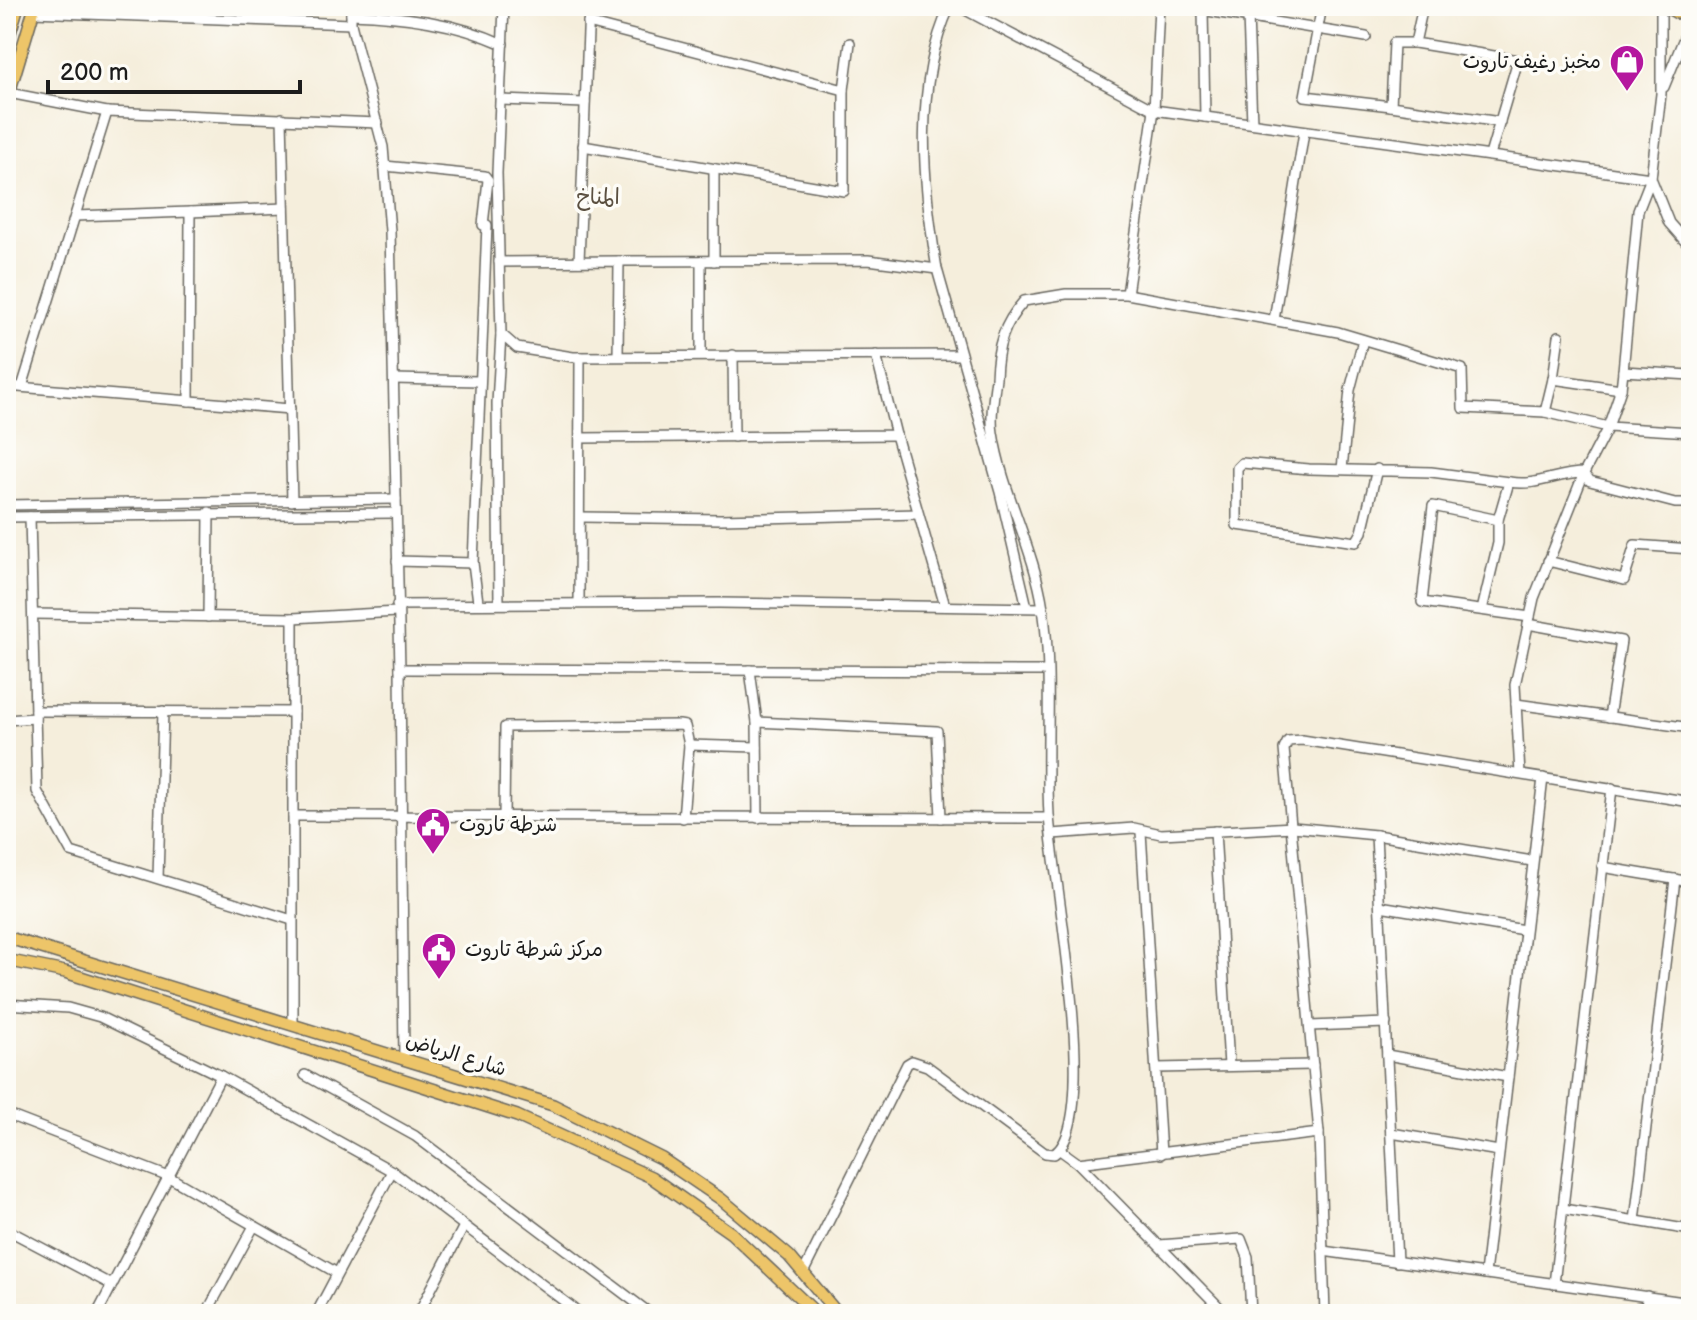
<svg xmlns="http://www.w3.org/2000/svg" width="1697" height="1320" font-family="'Balsamiq Sans','Playpen Sans Arabic',sans-serif">
  <rect width="100%" height="100%" fill="#fdfcf7"/>
  <filter id="ink" filterUnits="userSpaceOnUse"><feTurbulence type="fractalNoise" baseFrequency=".0125" numOctaves="2"/><feDisplacementMap in="SourceGraphic" scale="16" xChannelSelector="R" yChannelSelector="G"/><feConvolveMatrix kernelMatrix="1 2 1 2 8 2 1 2 1" color-interpolation-filters="sRGB"/></filter>
  <filter id="wash" filterUnits="userSpaceOnUse"><feTurbulence type="fractalNoise" baseFrequency=".006" numOctaves="4" result="noise"/><feDisplacementMap in="SourceGraphic" scale="32" xChannelSelector="R" yChannelSelector="G"/><feGaussianBlur stdDeviation="1.8" result="paint"/><feColorMatrix in="noise" values="0 0 0 0 0 0 0 0 0 0 0 0 0 0 0 0 0 1.4 0 .05"/><feComposite in="paint" operator="in"/></filter>
  <g filter="url(#wash)">
    <rect width="100%" height="100%" fill="#f5eedc"/>
  </g>
  <g filter="url(#ink)">
    <g fill="none" stroke-linecap="round" stroke-linejoin="round">
      <defs>
        <g id="minor">
          <path d="M351,6V24L383,147L390,231L400,669L404,1058"/>
          <path d="M958,6L1154,110L1159,6"/>
          <path d="M1177,6L1366,37"/>
          <path d="M1322,6L1305,96L1391,106"/>
          <path d="M1423,6L1415,43L1518,60L1490,155"/>
          <path d="M1661,6V94L1651,178L1669,223L1691,248"/>
          <path d="M1203,10L1205,117"/>
          <path d="M33,12L351,24"/>
          <path d="M351,14C404,16 454,22 503,44"/>
          <path d="M1248,16L1252,123"/>
          <path d="M588,23L844,90L850,43"/>
          <path d="M1415,43H1394L1391,106L1500,122"/>
          <path d="M1664,87L1691,21"/>
          <path d="M9,93L107,112"/>
          <path d="M501,100L585,103"/>
          <path d="M282,118L292,501"/>
          <path d="M583,146L844,191V90"/>
          <path d="M385,166L485,176L488,180L483,225H487L473,563L478,602"/>
          <path d="M190,212L284,208"/>
          <path d="M75,216L190,212L189,401"/>
          <path d="M579,261L589,6"/>
          <path d="M619,261L868,260L937,269L1000,492L1027,607"/>
          <path d="M701,261V355"/>
          <path d="M714,261V169"/>
          <path d="M499,262L619,261L618,356"/>
          <path d="M937,269C923,185 913,85 950,6"/>
          <path d="M1127,294L1338,332L1462,369L1463,408L1545,412L1553,379L1621,389L1623,371L1691,375"/>
          <path d="M1274,320L1304,132"/>
          <path d="M501,334L517,348L573,357L960,355"/>
          <path d="M733,355L734,437"/>
          <path d="M394,379L478,381"/>
          <path d="M1553,379L1559,336"/>
          <path d="M6,386L290,409"/>
          <path d="M22,387L107,112L378,123"/>
          <path d="M1621,389L1608,427L1691,432"/>
          <path d="M1545,412L1608,427L1584,473L1590,481L1675,503H1691"/>
          <path d="M896,435L945,606"/>
          <path d="M580,438L896,435L876,355"/>
          <path d="M1342,469L1350,390L1363,340"/>
          <path d="M1377,469L1362,532L1356,542L1237,525V468L1242,463L1309,469L1431,472L1509,482L1498,520L1433,506L1422,602L1530,617"/>
          <path d="M1509,482C1538,487 1556,473 1584,473L1534,598L1515,685L1520,774"/>
          <path d="M6,505L396,499"/>
          <path d="M6,517L396,513"/>
          <path d="M30,517L37,791L71,852L292,920"/>
          <path d="M581,517L721,519L918,514"/>
          <path d="M397,561L473,563"/>
          <path d="M1548,561L1624,580L1635,545L1691,549"/>
          <path d="M499,603L497,403L501,334L497,173L504,6"/>
          <path d="M579,603L580,357"/>
          <path d="M397,605L719,603L1042,608"/>
          <path d="M1482,610L1498,543V520"/>
          <path d="M33,614L293,618L397,612"/>
          <path d="M208,617L209,512"/>
          <path d="M293,618V1024"/>
          <path d="M1528,624L1621,641L1609,717"/>
          <path d="M400,669L1045,671"/>
          <path d="M750,670L757,722L758,818"/>
          <path d="M1516,704L1691,728"/>
          <path d="M35,711L293,712"/>
          <path d="M6,720L35,718"/>
          <path d="M757,722L937,731L941,818"/>
          <path d="M689,745L757,747"/>
          <path d="M293,816L1049,818"/>
          <path d="M504,818L505,727L679,725L685,726L689,745L683,818"/>
          <path d="M1215,831L1229,1066"/>
          <path d="M1141,832L1161,1154"/>
          <path d="M1052,834L1134,828L1161,834L1293,827L1376,835L1532,861"/>
          <path d="M1376,835L1397,1262"/>
          <path d="M1602,867L1691,882"/>
          <path d="M158,878L163,711"/>
          <path d="M1380,906L1524,930"/>
          <path d="M6,1004L68,1008L100,1017L221,1076L392,1171L581,1314"/>
          <path d="M1310,1026L1386,1023"/>
          <path d="M1387,1055L1508,1077"/>
          <path d="M1156,1068L1313,1065"/>
          <path d="M305,1075L415,1136L651,1314"/>
          <path d="M6,1114L169,1177L337,1273"/>
          <path d="M1391,1133L1499,1151"/>
          <path d="M1060,1150L1078,1163L1319,1133"/>
          <path d="M1078,1163L1226,1314"/>
          <path d="M1563,1209L1691,1230"/>
          <path d="M1635,1221L1675,879"/>
          <path d="M6,1229L112,1285"/>
          <path d="M1159,1245L1241,1239L1248,1257L1251,1314"/>
          <path d="M1323,1251L1691,1303"/>
          <path d="M803,1273L907,1064L912,1061L927,1066L1045,1153L1054,1154C1103,1121 1052,873 1049,815C1045,747 1053,676 1043,608C1034,548 1002,492 993,433C990,416 994,395 996,378C997,347 1003,324 1024,301L1066,294H1127L1154,110L1651,178L1638,211L1623,371"/>
          <path d="M1485,1274L1543,778"/>
          <path d="M1554,1284L1612,788"/>
          <path d="M97,1314L221,1076"/>
          <path d="M206,1314L254,1226"/>
          <path d="M316,1314L392,1171"/>
          <path d="M418,1314L464,1226"/>
          <path d="M1325,1314L1319,1133L1284,749L1288,741L1302,740L1691,802"/>
          <path d="M1646,1314L1647,1296"/>
        </g>
        <g id="major">
          <path d="M1665,6L1677,13L1691,11"/>
          <path d="M6,46L18,6"/>
          <path d="M6,103L35,6"/>
          <path d="M6,937L553,1105L662,1159L721,1199L789,1256L838,1314"/>
          <path d="M6,960L65,972L517,1116L651,1177L731,1233L817,1314"/>
        </g>
      </defs>
      <!-- minor casing -->
      <use href="#minor" stroke="#68665f" stroke-width="12"/>
      <!-- major casing -->
      <use href="#major" stroke="#68665f" stroke-width="14"/>
      <!-- minor -->
      <use href="#minor" stroke="#fff" stroke-width="9"/>
      <!-- major -->
      <use href="#major" stroke="#edc569" stroke-width="11"/>
    </g>
  </g>
  <!-- icons -->
  <defs>
    <symbol id="shop-pin" viewBox="-11 -11 22 30"><path d="M0 17L-7.5 6A9.5 9.5 0 1 1 7.5 6Z" fill="#b5179e" stroke="#fdfcf7"/><path d="M-5-2.5h2.3a2.7 3.5 0 0 1 5.4 0H5L5.5 6h-11ZM-1.5-2.5h3a1.5 2.3 0 0 0-3 0Z" fill="#fff"/></symbol>
    <symbol id="civic-pin" viewBox="-11 -11 22 30"><path d="M0 17L-7.5 6A9.5 9.5 0 1 1 7.5 6Z" fill="#b5179e" stroke="#fdfcf7"/><path d="M-.6-6.5H3V-4.5H.6V-3L4-1V1h2V6H-6V1h2V-1L-.6-3ZM-1.2 2.5V6h2.4V2.5Z" fill="#fff"/></symbol>
  </defs>
  <g fill-rule="evenodd">
    <use href="#shop-pin" x="1607" y="42" width="40" height="54"/>
    <use href="#civic-pin" x="413" y="805" width="40" height="54"/>
    <use href="#civic-pin" x="419" y="930" width="40" height="54"/>
  </g>
  <g text-anchor="middle" dominant-baseline="central" stroke-width="7" stroke-linejoin="round" paint-order="stroke">
    <!-- poi labels -->
    <g font-size="20" fill="#1c1c1c" stroke="#fdfcf7" text-anchor="start">
      <text x="1601" y="62" text-anchor="end">مخبز رغيف تاروت</text>
      <text x="459" y="825">شرطة تاروت</text>
      <text x="465" y="950">مركز شرطة تاروت</text>
    </g>
    <!-- street labels -->
    <g font-size="20" fill="#1c1c1c" stroke="#fdfcf7">
      <text transform="translate(456 1055) rotate(17)">شارع الرياض</text>
    </g>
    <!-- neighbourhood labels -->
    <g font-size="22" fill="#5b5041" stroke="#fdfcf7">
      <text x="598" y="197">المناخ</text>
    </g>
  </g>
  <!-- margin -->
  <rect width="1697" height="1320" fill="none" stroke="#fdfcf7" stroke-width="32"/>
  <!-- scale -->
  <path d="M48 80v12h252v-12" fill="none" stroke="#1c1c1c" stroke-width="4"/>
  <text x="60" y="80" font-size="24" fill="#1c1c1c" stroke="#fdfcf7" stroke-width="6" paint-order="stroke">200 m</text>
</svg>
